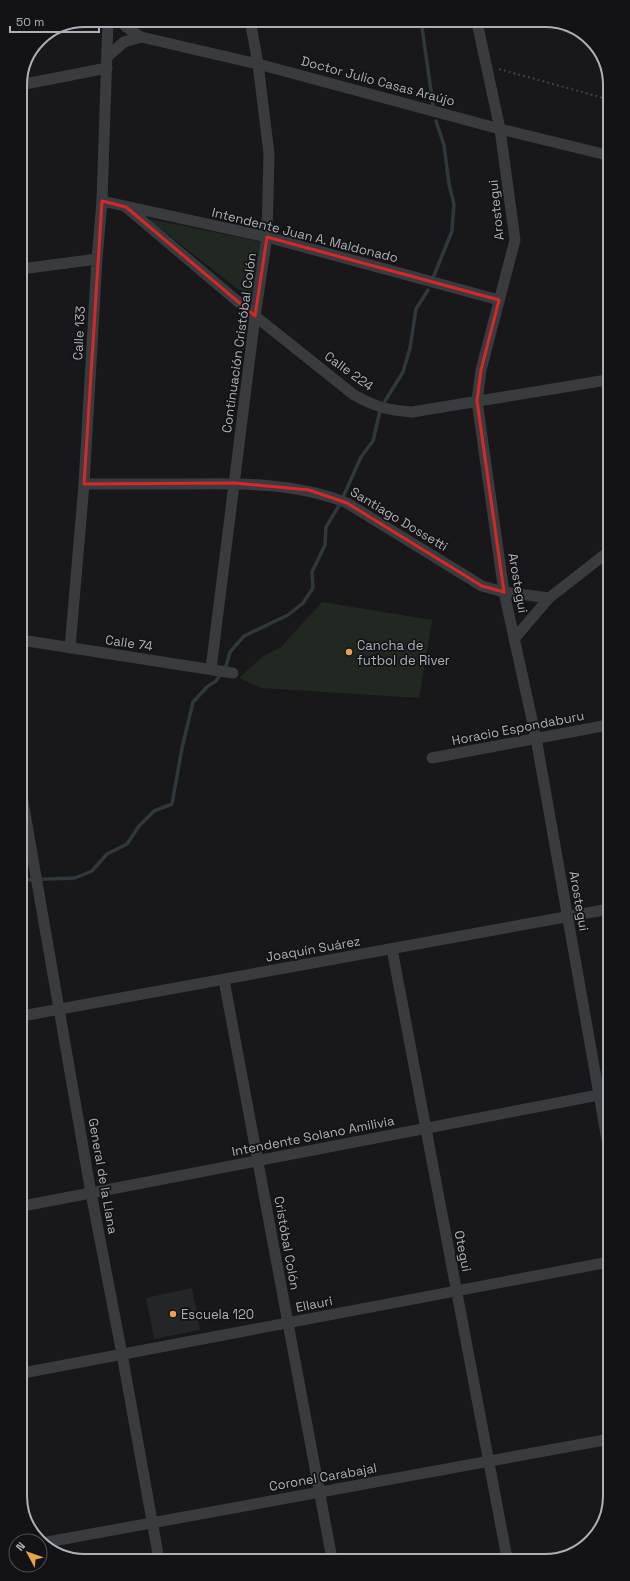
<svg xmlns="http://www.w3.org/2000/svg" width="630" height="1581" font-family="'Space Grotesk',sans-serif">
  <rect width="100%" height="100%" fill="#18181a"/>
  <!-- built -->
  <path fill="#242527" d="M192,1288L200,1330L154,1339L146,1298Z"/>
  <!-- green -->
  <g fill="#212821">
    <path d="M150,219L262,242L253,301L152,222Z"/>
    <path d="M322,602L432,620L419,698L262,688L239,678L262,657L281,647Z"/>
  </g>
  <g fill="none" stroke-linecap="round" stroke-linejoin="round">
    <!-- stream -->
    <g stroke="#2f383d" stroke-width="3.5">
      <path d="M421,20L433,105"/>
      <path d="M433,278L452,231L454,204L449,184L444,145L436,121"/>
      <path d="M385,401L403,372L410,348L416,309L428,290"/>
      <path d="M343,497L361,457L373,441L380,411"/>
      <path d="M22,880L75,878L92,871L107,854L127,844L139,826L154,811L172,804L182,748L193,702L208,686L216,681L226,666L230,652L244,636L288,615L303,603L313,588L312,572L325,545L326,527L340,504"/>
    </g>
    <!-- path -->
    <path stroke="#404246" stroke-width="2" stroke-dasharray="2 3" stroke-linecap="butt" d="M499,69L607,99"/>
    <!-- street -->
    <g stroke="#3a3b3f" stroke-width="11">
      <path d="M121,20L126,27L141,37L258,64L500,129L607,155"/>
      <path d="M479,20L478,27L500,129L515,240L481,370L477,401L504,592L536,738L609,1151"/>
      <path d="M108,56L124,42L141,37"/>
      <path d="M20,85L107,68"/>
      <path d="M102,201L267,237L499,300"/>
      <path d="M126,207L255,316L354,395C376,407 387,410 412,412L607,380"/>
      <path d="M21,269L97,259"/>
      <path d="M84,484C119,484 153,484 188,484C241,483 297,483 347,503L482,586L504,592L549,598L608,552"/>
      <path d="M514,639L549,598"/>
      <path d="M21,640L233,673"/>
      <path d="M70,648L84,484L97,259L102,201L108,20"/>
      <path d="M211,669L255,316L267,237L269,154L258,64L250,20"/>
      <path d="M432,758L608,725"/>
      <path d="M22,796L91,1193L122,1354L159,1560"/>
      <path d="M392,949L507,1558"/>
      <path d="M224,980L332,1559"/>
      <path d="M22,1016L609,909"/>
      <path d="M23,1206L609,1093"/>
      <path d="M23,1373L609,1262"/>
      <path d="M42,1543L610,1439"/>
    </g>
  </g>
  <!-- marked area -->
  <path fill="none" stroke="#d62828" stroke-width="3" stroke-linejoin="round" d="M102,201L126,207L255,316L267,237L499,300L481,370L477,401L504,592L482,586L347,503L309,490L234,483L84,484Z"/>
  <!-- markers -->
  <g fill="#e5a446" stroke="#131315" stroke-width="1.5">
    <circle cx="349" cy="652" r="4"/>
    <circle cx="173" cy="1314" r="4"/>
  </g>
  <g text-anchor="middle" dominant-baseline="central" stroke-width="3.5" stroke-linejoin="round" paint-order="stroke">
    <!-- street labels -->
    <g font-size="13" fill="#acb1b9" stroke="#131315">
      <text transform="translate(378 81) rotate(15)">Doctor Julio Casas Araújo</text>
      <text transform="translate(496 210) rotate(-96)">Arostegui</text>
      <text transform="translate(305 235) rotate(14)">Intendente Juan A. Maldonado</text>
      <text transform="translate(79 333) rotate(-87)">Calle 133</text>
      <text transform="translate(239 343) rotate(-82)">Continuación Cristóbal Colón</text>
      <text transform="translate(349 371) rotate(36)">Calle 224</text>
      <text transform="translate(399 519) rotate(31)">Santiago Dossetti</text>
      <text transform="translate(518 583) rotate(80)">Arostegui</text>
      <text transform="translate(129 643) rotate(8)">Calle 74</text>
      <text transform="translate(518 728) rotate(-11)">Horacio Espondaburu</text>
      <text transform="translate(579 901) rotate(80)">Arostegui</text>
      <text transform="translate(313 949) rotate(-10)">Joaquín Suárez</text>
      <text transform="translate(313 1136) rotate(-11)">Intendente Solano Amilivia</text>
      <text transform="translate(103 1176) rotate(80)">General de la Llana</text>
      <text transform="translate(287 1243) rotate(80)">Cristóbal Colón</text>
      <text transform="translate(463 1251) rotate(79)">Otegui</text>
      <text transform="translate(314 1304) rotate(-11)">Ellauri</text>
      <text transform="translate(323 1477) rotate(-10)">Coronel Carabajal</text>
    </g>
    <!-- poi labels -->
    <g font-size="13" fill="#acb1b9" stroke="#131315" text-anchor="start">
      <text x="357" y="645">Cancha de<tspan x="357" dy="15">futbol de River</tspan></text>
      <text x="181" y="1314">Escuela 120</text>
    </g>
  </g>
  <!-- crop -->
  <path d="M0 0H630V1581H0ZM85 27H545A58 58 0 0 1 603 85V1496A58 58 0 0 1 545 1554H85A58 58 0 0 1 27 1496V85A58 58 0 0 1 85 27Z" fill="#131315" fill-rule="evenodd"/>
  <path fill="none" stroke="#acb1b9" stroke-width="2" d="M85 27H545A58 58 0 0 1 603 85V1496A58 58 0 0 1 545 1554H85A58 58 0 0 1 27 1496V85A58 58 0 0 1 85 27Z"/>
  <!-- north arrow -->
  <g transform="translate(28 1553) rotate(311)"><circle r="19" fill="#131315" stroke="#505257"/>
  <path d="M0-3L7 15L0 10L-7 15Z" fill="#e5a446"/>
  <text y="-6" font-size="11" font-weight="bold" text-anchor="middle" fill="#acb1b9">N</text>
  </g>
  <!-- scale -->
  <path d="M10 26v6h89v-6" fill="none" stroke="#acb1b9" stroke-width="2"/>
  <text x="16" y="26" font-size="12" fill="#acb1b9" stroke="#131315" stroke-width="3" paint-order="stroke">50 m</text>
</svg>
